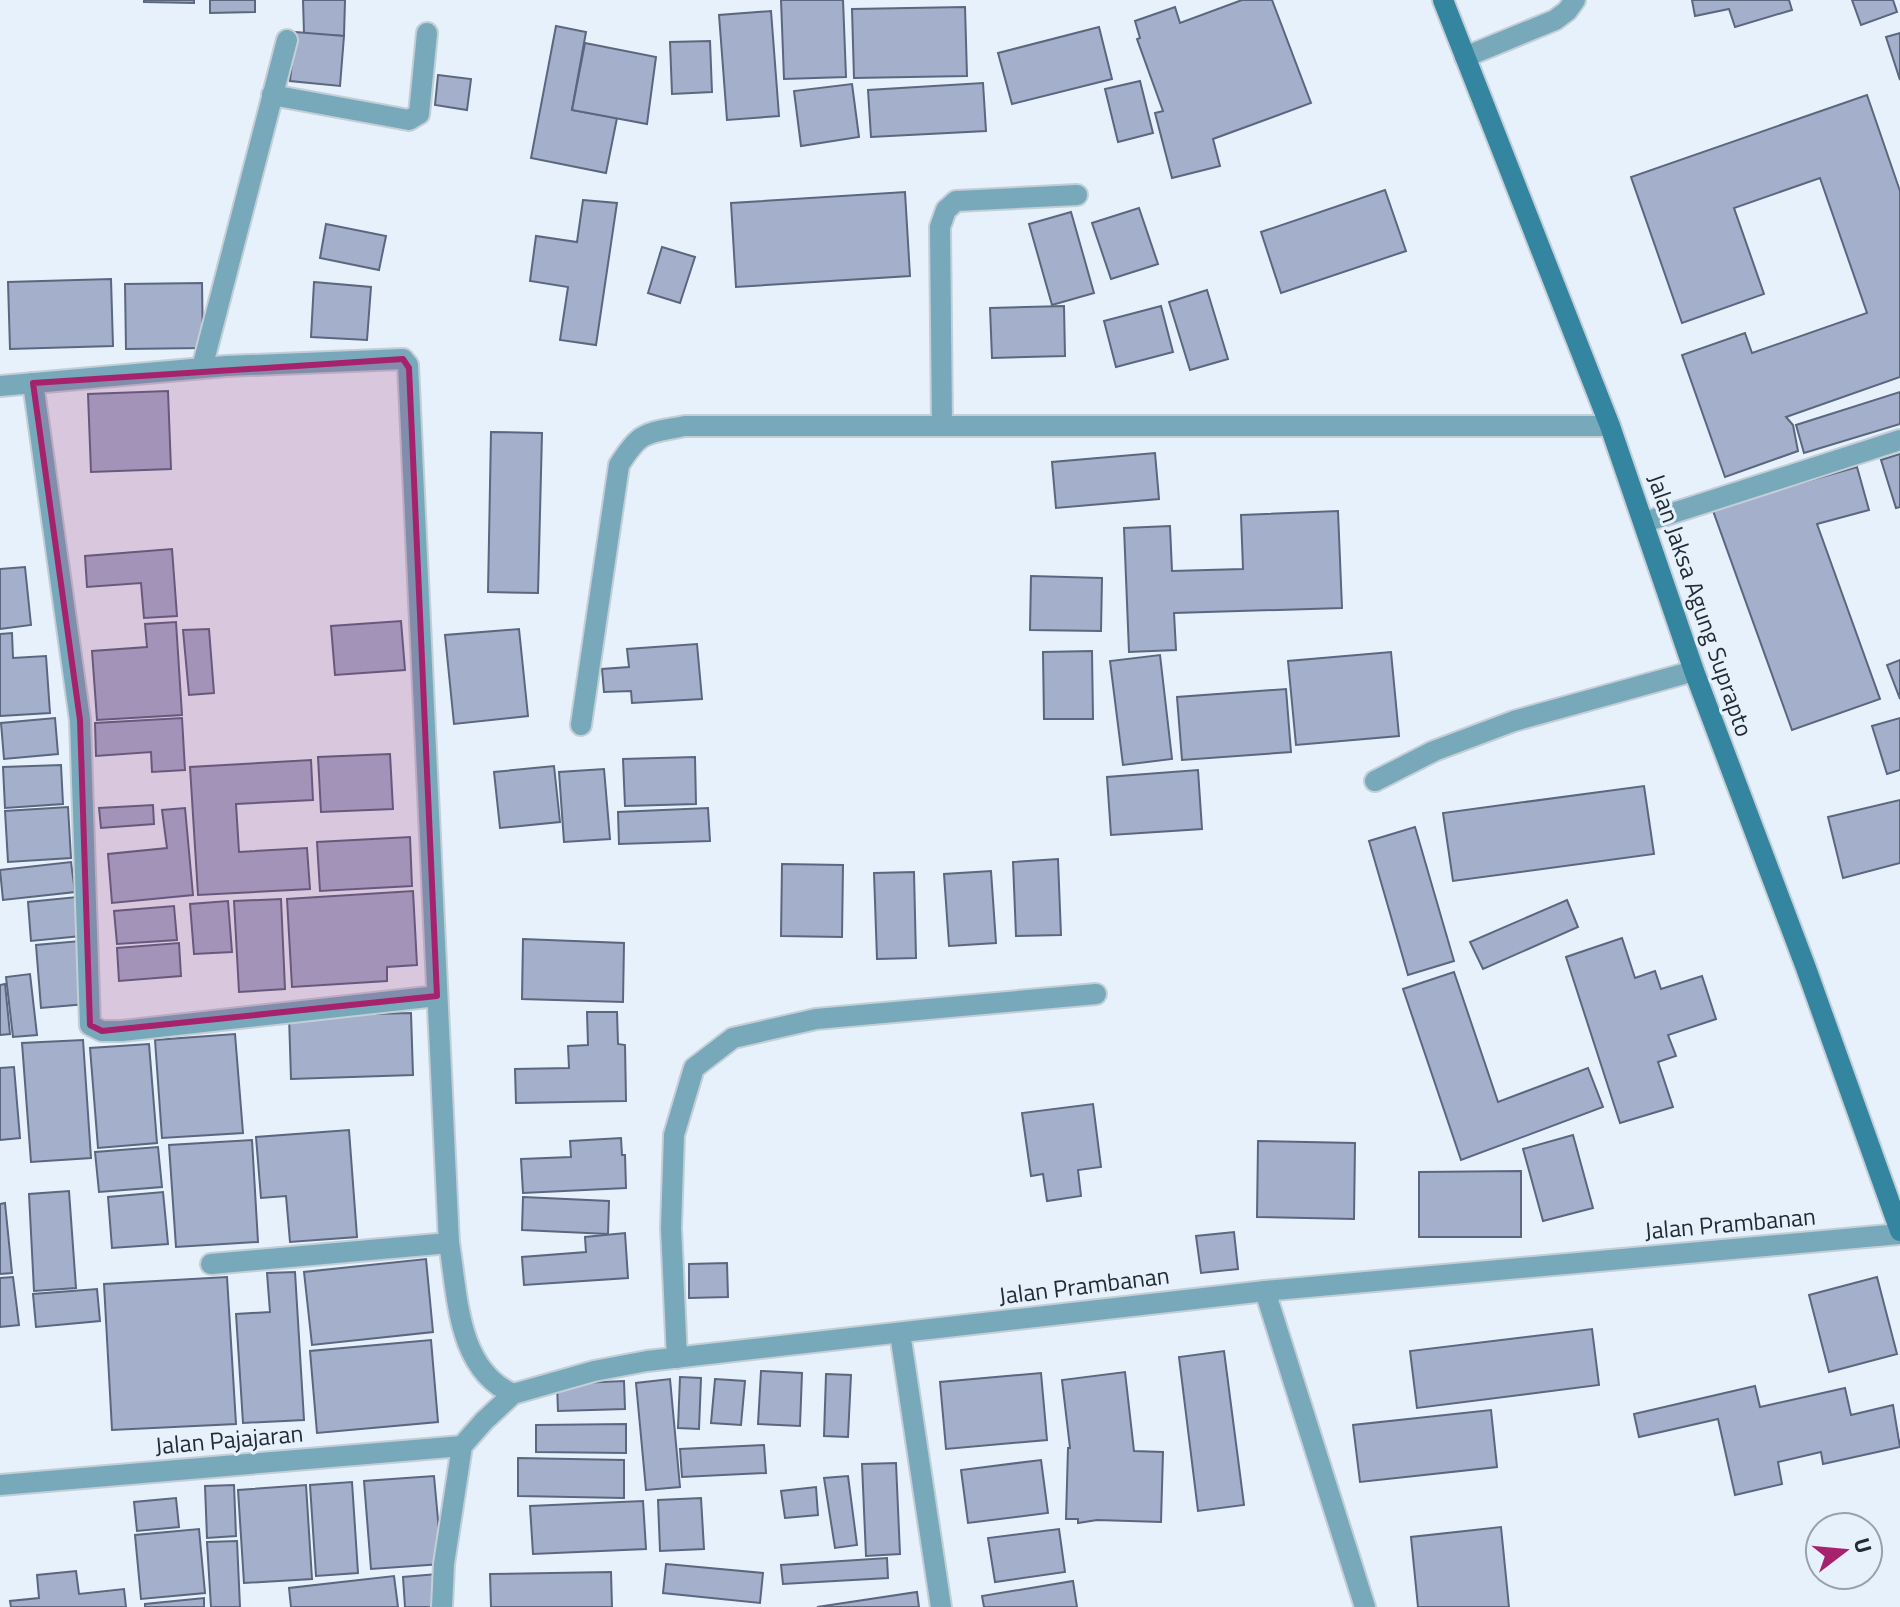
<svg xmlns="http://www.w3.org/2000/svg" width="1900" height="1607" font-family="'Titillium Web',sans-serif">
  <rect width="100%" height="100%" fill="#e7f1fb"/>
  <!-- building -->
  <g fill="#a3afcb" stroke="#5b667f" stroke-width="2">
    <path d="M144,0H194V3L144,2Z"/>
    <path d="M210,0H255V12L210,13Z"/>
    <path d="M303,0H345L344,36L304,34Z"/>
    <path d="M781,0H843L846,77L784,79Z"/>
    <path d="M1242,0H1272L1311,103L1213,139L1220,166L1172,178L1155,113L1163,111L1137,39L1140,38L1135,21L1175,7L1180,23Z"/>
    <path d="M1692,0H1789L1792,10L1735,27L1729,9L1695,16Z"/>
    <path d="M1852,0H1893L1897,12L1861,25Z"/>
    <path d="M965,7L967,76L854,78L852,9Z"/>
    <path d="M771,11L779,116L727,120L719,15Z"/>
    <path d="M556,26L586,32L572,110L617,118L606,173L531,158Z"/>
    <path d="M1099,27L1112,79L1012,104L998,53Z"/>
    <path d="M295,32L344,36L340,86L290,81Z"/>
    <path d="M1900,33V80L1886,37Z"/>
    <path d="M710,41L712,92L672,94L670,42Z"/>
    <path d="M585,43L656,57L647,124L572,110Z"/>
    <path d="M438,75L471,79L467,110L435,105Z"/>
    <path d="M1140,81L1153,133L1118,142L1105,89Z"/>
    <path d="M983,83L986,131L871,137L868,90Z"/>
    <path d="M852,84L859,137L801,146L794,91Z"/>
    <path d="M1867,95L1900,191V377L1786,417L1793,425L1798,451L1725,477L1682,355L1745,333L1752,353L1867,313L1820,178L1734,208L1764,294L1682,323L1631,177Z"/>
    <path d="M1385,190L1406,251L1281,293L1261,232Z"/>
    <path d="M905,192L910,276L736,287L731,203Z"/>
    <path d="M583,200L617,203L596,345L560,340L568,287L530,281L536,236L577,242Z"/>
    <path d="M1139,208L1158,264L1111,279L1092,223Z"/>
    <path d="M1071,212L1094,293L1052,305L1029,224Z"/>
    <path d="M326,224L386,236L379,270L320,258Z"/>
    <path d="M662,247L695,257L680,303L648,293Z"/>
    <path d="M111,279L113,346L10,349L8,282Z"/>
    <path d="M314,282L371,287L367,340L311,337Z"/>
    <path d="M202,283L203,348L126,349L125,284Z"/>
    <path d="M1207,290L1228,359L1190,370L1169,302Z"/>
    <path d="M1064,306L1065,356L992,358L990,308Z"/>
    <path d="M1161,306L1173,352L1116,367L1104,321Z"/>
    <path d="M168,391L171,469L91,472L88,394Z"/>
    <path d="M1900,392V424L1804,453L1796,425Z"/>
    <path d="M491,432L542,433L538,593L488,592Z"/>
    <path d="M1155,453L1159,499L1056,508L1052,462Z"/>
    <path d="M1900,454V507L1896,508L1881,460Z"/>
    <path d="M1857,467L1869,510L1817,524L1880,699L1792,730L1712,508Z"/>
    <path d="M1338,511L1342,608L1174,613L1176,650L1129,652L1124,528L1170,526L1172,571L1243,569L1241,515Z"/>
    <path d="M172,549L177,616L144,618L141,583L87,587L85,556Z"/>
    <path d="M25,567L31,625L0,629V569Z"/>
    <path d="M1031,576L1102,578L1101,631L1030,630Z"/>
    <path d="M401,621L405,670L335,675L331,626Z"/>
    <path d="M176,622L182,715L97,720L92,651L147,647L145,624Z"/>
    <path d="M209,629L214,693L189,695L183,630Z"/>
    <path d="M519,629L528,716L454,724L445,635Z"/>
    <path d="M12,633L13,658L46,656L50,713L0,716V634Z"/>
    <path d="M697,644L702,699L632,703L631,691L604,692L602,669L629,667L627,649Z"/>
    <path d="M1092,651L1093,719H1044L1043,652Z"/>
    <path d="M1391,652L1399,736L1296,745L1288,661Z"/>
    <path d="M1160,655L1172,759L1123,765L1110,661Z"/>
    <path d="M1900,660V699L1887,665Z"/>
    <path d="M1286,689L1291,752L1182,760L1177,697Z"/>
    <path d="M55,718L58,754L4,759L1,723Z"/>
    <path d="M182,718L185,770L152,772L151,752L96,756L95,723Z"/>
    <path d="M1900,718V770L1887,774L1872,726Z"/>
    <path d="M390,754L393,809L321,812L318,757Z"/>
    <path d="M695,757L696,804L625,806L623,759Z"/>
    <path d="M311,760L313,800L236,804L239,852L307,848L310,889L198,895L190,767Z"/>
    <path d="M61,765L63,804L5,808L3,767Z"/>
    <path d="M554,766L560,822L500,828L494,772Z"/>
    <path d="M604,769L610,839L564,842L559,772Z"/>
    <path d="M1198,770L1202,829L1111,835L1107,777Z"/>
    <path d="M1644,786L1654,854L1453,881L1443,813Z"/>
    <path d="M1900,800V863L1843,878L1828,817Z"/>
    <path d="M153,805L154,824L101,828L99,808Z"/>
    <path d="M68,807L71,858L8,862L5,811Z"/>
    <path d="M185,808L193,895L112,903L108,854L167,848L162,810Z"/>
    <path d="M708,808L710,841L619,844L618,812Z"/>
    <path d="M1415,827L1454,961L1408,975L1369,841Z"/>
    <path d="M410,837L412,886L320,891L317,842Z"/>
    <path d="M1058,859L1061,935L1016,936L1013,862Z"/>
    <path d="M71,862L75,892L3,900L0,870Z"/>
    <path d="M782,864L843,865L842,937L781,936Z"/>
    <path d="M991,871L996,943L949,946L944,874Z"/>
    <path d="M914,872L916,958L877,959L874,873Z"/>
    <path d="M413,891L417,965L387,967V981L292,987L287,899Z"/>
    <path d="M77,897L81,936L31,941L28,902Z"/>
    <path d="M281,899L285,989L239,992L234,901Z"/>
    <path d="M1567,900L1578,927L1483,969L1470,942Z"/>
    <path d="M228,901L232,952L194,954L190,904Z"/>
    <path d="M174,906L177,940L117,944L114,911Z"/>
    <path d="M1622,938L1635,978L1655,971L1661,989L1702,976L1716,1019L1668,1035L1676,1056L1658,1062L1673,1107L1620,1123L1566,957Z"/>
    <path d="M523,939L624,943L623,1002L522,999Z"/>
    <path d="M80,941L86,1004L41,1008L36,945Z"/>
    <path d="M179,943L181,976L119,981L117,948Z"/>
    <path d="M1454,972L1498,1102L1588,1068L1603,1107L1461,1160L1403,989Z"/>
    <path d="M30,974L37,1035L13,1037L6,977Z"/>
    <path d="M5,984L10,1034L0,1035V985Z"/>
    <path d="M587,1012H617L618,1044L625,1045L626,1101L516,1103L515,1069L569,1068L568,1046L588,1045Z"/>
    <path d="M411,1013L413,1075L291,1079L289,1016Z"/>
    <path d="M235,1034L243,1133L162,1138L155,1040Z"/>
    <path d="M83,1040L91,1158L31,1162L22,1043Z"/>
    <path d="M149,1044L157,1143L98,1148L90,1048Z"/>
    <path d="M14,1067L20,1138L0,1140V1068Z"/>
    <path d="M1093,1104L1101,1167L1078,1170L1081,1196L1047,1201L1043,1174L1031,1176L1022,1113Z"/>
    <path d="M349,1130L357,1237L290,1242L286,1196L261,1198L256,1137Z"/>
    <path d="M1573,1135L1593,1208L1543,1221L1523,1149Z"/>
    <path d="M621,1138L622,1155H625L626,1188L523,1193L521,1159L571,1157L570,1141Z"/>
    <path d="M252,1140L258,1242L176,1247L169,1145Z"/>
    <path d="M1258,1141L1355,1143L1354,1219L1257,1217Z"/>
    <path d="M158,1147L162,1187L99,1192L95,1152Z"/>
    <path d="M1521,1171V1237H1419V1172Z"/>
    <path d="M69,1191L76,1288L34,1291L29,1194Z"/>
    <path d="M163,1192L168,1244L112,1248L108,1197Z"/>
    <path d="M523,1197L609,1201L608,1234L522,1230Z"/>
    <path d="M5,1203L12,1273L0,1274V1204Z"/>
    <path d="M1234,1232L1238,1269L1201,1273L1196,1236Z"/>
    <path d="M625,1233L628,1278L524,1285L522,1257L586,1252L585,1237Z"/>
    <path d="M426,1259L433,1332L312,1345L304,1272Z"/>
    <path d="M727,1263L728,1297L689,1298V1264Z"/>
    <path d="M295,1272L304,1420L243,1423L236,1314L270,1312L267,1273Z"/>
    <path d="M13,1277L19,1325L0,1327V1278Z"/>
    <path d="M227,1277L236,1424L112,1430L104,1284Z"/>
    <path d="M1877,1277L1897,1354L1829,1372L1809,1295Z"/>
    <path d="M97,1289L100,1321L36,1327L33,1294Z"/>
    <path d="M1592,1329L1599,1385L1417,1408L1410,1351Z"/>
    <path d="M431,1340L438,1422L317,1433L310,1351Z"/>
    <path d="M1224,1351L1244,1505L1198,1511L1179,1357Z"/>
    <path d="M761,1371L802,1373L800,1426L758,1424Z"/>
    <path d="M1125,1372L1134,1451L1163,1452L1161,1522L1097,1520L1078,1523V1519H1066L1068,1448H1070L1062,1380Z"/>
    <path d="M1041,1373L1047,1440L946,1449L940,1382Z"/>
    <path d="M826,1374L851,1375L848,1437L824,1436Z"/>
    <path d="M680,1377L701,1378L699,1429L678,1428Z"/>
    <path d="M670,1379L680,1487L646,1490L636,1383Z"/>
    <path d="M715,1379L745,1381L741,1425L711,1423Z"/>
    <path d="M624,1381L625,1409L558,1411L557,1384Z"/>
    <path d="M1755,1386L1760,1407L1845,1388L1851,1415L1893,1405L1900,1447L1823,1464L1821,1452L1778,1462L1782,1484L1735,1495L1718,1419L1639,1437L1634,1414Z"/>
    <path d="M1491,1410L1497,1467L1360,1482L1353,1425Z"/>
    <path d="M626,1424V1453L536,1452V1425Z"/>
    <path d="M764,1445L766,1473L682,1477L680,1449Z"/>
    <path d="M518,1458L624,1460V1498L518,1496Z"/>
    <path d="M1041,1460L1048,1513L968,1523L961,1470Z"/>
    <path d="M896,1463L900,1554L866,1556L862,1464Z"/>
    <path d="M434,1476L442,1564L371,1569L364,1481Z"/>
    <path d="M848,1476L857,1545L835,1548L824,1478Z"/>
    <path d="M352,1482L358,1573L316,1576L310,1485Z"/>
    <path d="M234,1485L236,1536L207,1538L205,1486Z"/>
    <path d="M306,1485L312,1579L244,1583L238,1490Z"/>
    <path d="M816,1487L818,1515L785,1518L781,1491Z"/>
    <path d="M176,1498L179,1527L137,1531L134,1502Z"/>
    <path d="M701,1498L704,1549L660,1551L658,1500Z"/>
    <path d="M643,1501L646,1549L533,1554L530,1506Z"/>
    <path d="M1501,1527L1509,1607H1418L1411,1537Z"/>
    <path d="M199,1529L205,1593L141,1599L135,1535Z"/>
    <path d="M1059,1529L1065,1572L995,1582L988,1538Z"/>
    <path d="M237,1541L240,1607H211L207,1542Z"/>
    <path d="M887,1558L888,1578L783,1584L781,1565Z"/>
    <path d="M666,1564L763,1573L760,1603L663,1593Z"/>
    <path d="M76,1571L79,1594L124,1589L126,1607H11L10,1601L39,1598L37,1575Z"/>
    <path d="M611,1572L612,1607H491L490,1574Z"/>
    <path d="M437,1574L439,1607H405L403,1577Z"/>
    <path d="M394,1576L398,1607H291L289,1588Z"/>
    <path d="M1073,1581L1077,1607H984L982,1596Z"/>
    <path d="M917,1592L919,1607H817Z"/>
    <path d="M204,1598V1607H145V1604Z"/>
  </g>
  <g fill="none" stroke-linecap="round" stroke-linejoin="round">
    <defs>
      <g id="lane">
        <path d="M1465,57L1555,20L1567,11L1575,0"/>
        <path d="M1645,522L1900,440"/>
        <path d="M1375,781L1434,751L1514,721L1694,671"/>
      </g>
      <g id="street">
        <path d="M272,95L409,120L419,114L427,33"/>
        <path d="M202,368L287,40"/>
        <path d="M33,383L80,720L90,1025L102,1031H122L437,996"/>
        <path d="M0,386L226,366L403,359L408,365L449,1243C458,1297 457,1369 513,1394"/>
        <path d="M942,425L940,227L946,210L956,201L1077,195"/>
        <path d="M581,725L619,465C641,430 645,434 685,426H1610"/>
        <path d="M211,1264L449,1243"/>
        <path d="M1265,1291L1365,1607"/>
        <path d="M900,1333L941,1607"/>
        <path d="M677,1358L671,1228L674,1135L694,1068L733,1038L816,1019L1096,994"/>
        <path d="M0,1485L462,1446"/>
        <path d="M442,1607L444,1564L462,1446L484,1421L513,1394L594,1371L647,1361L1265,1291L1900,1234"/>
      </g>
      <path id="secondary" d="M1443,0L1610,426L1694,671L1806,968L1900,1231"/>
    </defs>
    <!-- lane casing -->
    <use href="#lane" stroke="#c4ced7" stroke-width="24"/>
    <!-- street casing -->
    <use href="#street" stroke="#c4ced7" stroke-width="24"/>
    <!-- secondary casing -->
    <use href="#secondary" stroke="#c4ced7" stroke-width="24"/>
    <!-- lane -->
    <use href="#lane" stroke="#78a9bb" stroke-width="20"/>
    <!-- street -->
    <use href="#street" stroke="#78a9bb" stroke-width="20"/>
    <!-- secondary -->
    <use href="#secondary" stroke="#3485a0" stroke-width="20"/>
  </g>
  <!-- marked area -->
  <path fill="#a7226d" fill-opacity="0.2" stroke="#a7226d" stroke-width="6" stroke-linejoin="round" d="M403,359L409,368L437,996L102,1031L90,1025L80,720L33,383Z"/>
  <g text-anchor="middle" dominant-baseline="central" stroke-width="6" stroke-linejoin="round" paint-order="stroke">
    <!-- street labels -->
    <g font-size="24" fill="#222c35" stroke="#e7f1fb">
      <text transform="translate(1701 605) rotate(71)">Jalan Jaksa Agung Suprapto</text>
      <text transform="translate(1730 1223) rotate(-5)">Jalan Prambanan</text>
      <text transform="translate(1084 1285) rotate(-7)">Jalan Prambanan</text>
      <text transform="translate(229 1439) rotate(-5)">Jalan Pajajaran</text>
    </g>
  </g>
  <!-- north arrow -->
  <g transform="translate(1844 1551) rotate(74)"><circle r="38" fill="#e7f1fb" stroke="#98a2ac" stroke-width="2"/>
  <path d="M0-6L14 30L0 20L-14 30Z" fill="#a7226d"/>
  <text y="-12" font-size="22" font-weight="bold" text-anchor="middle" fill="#222c35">U</text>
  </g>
</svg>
